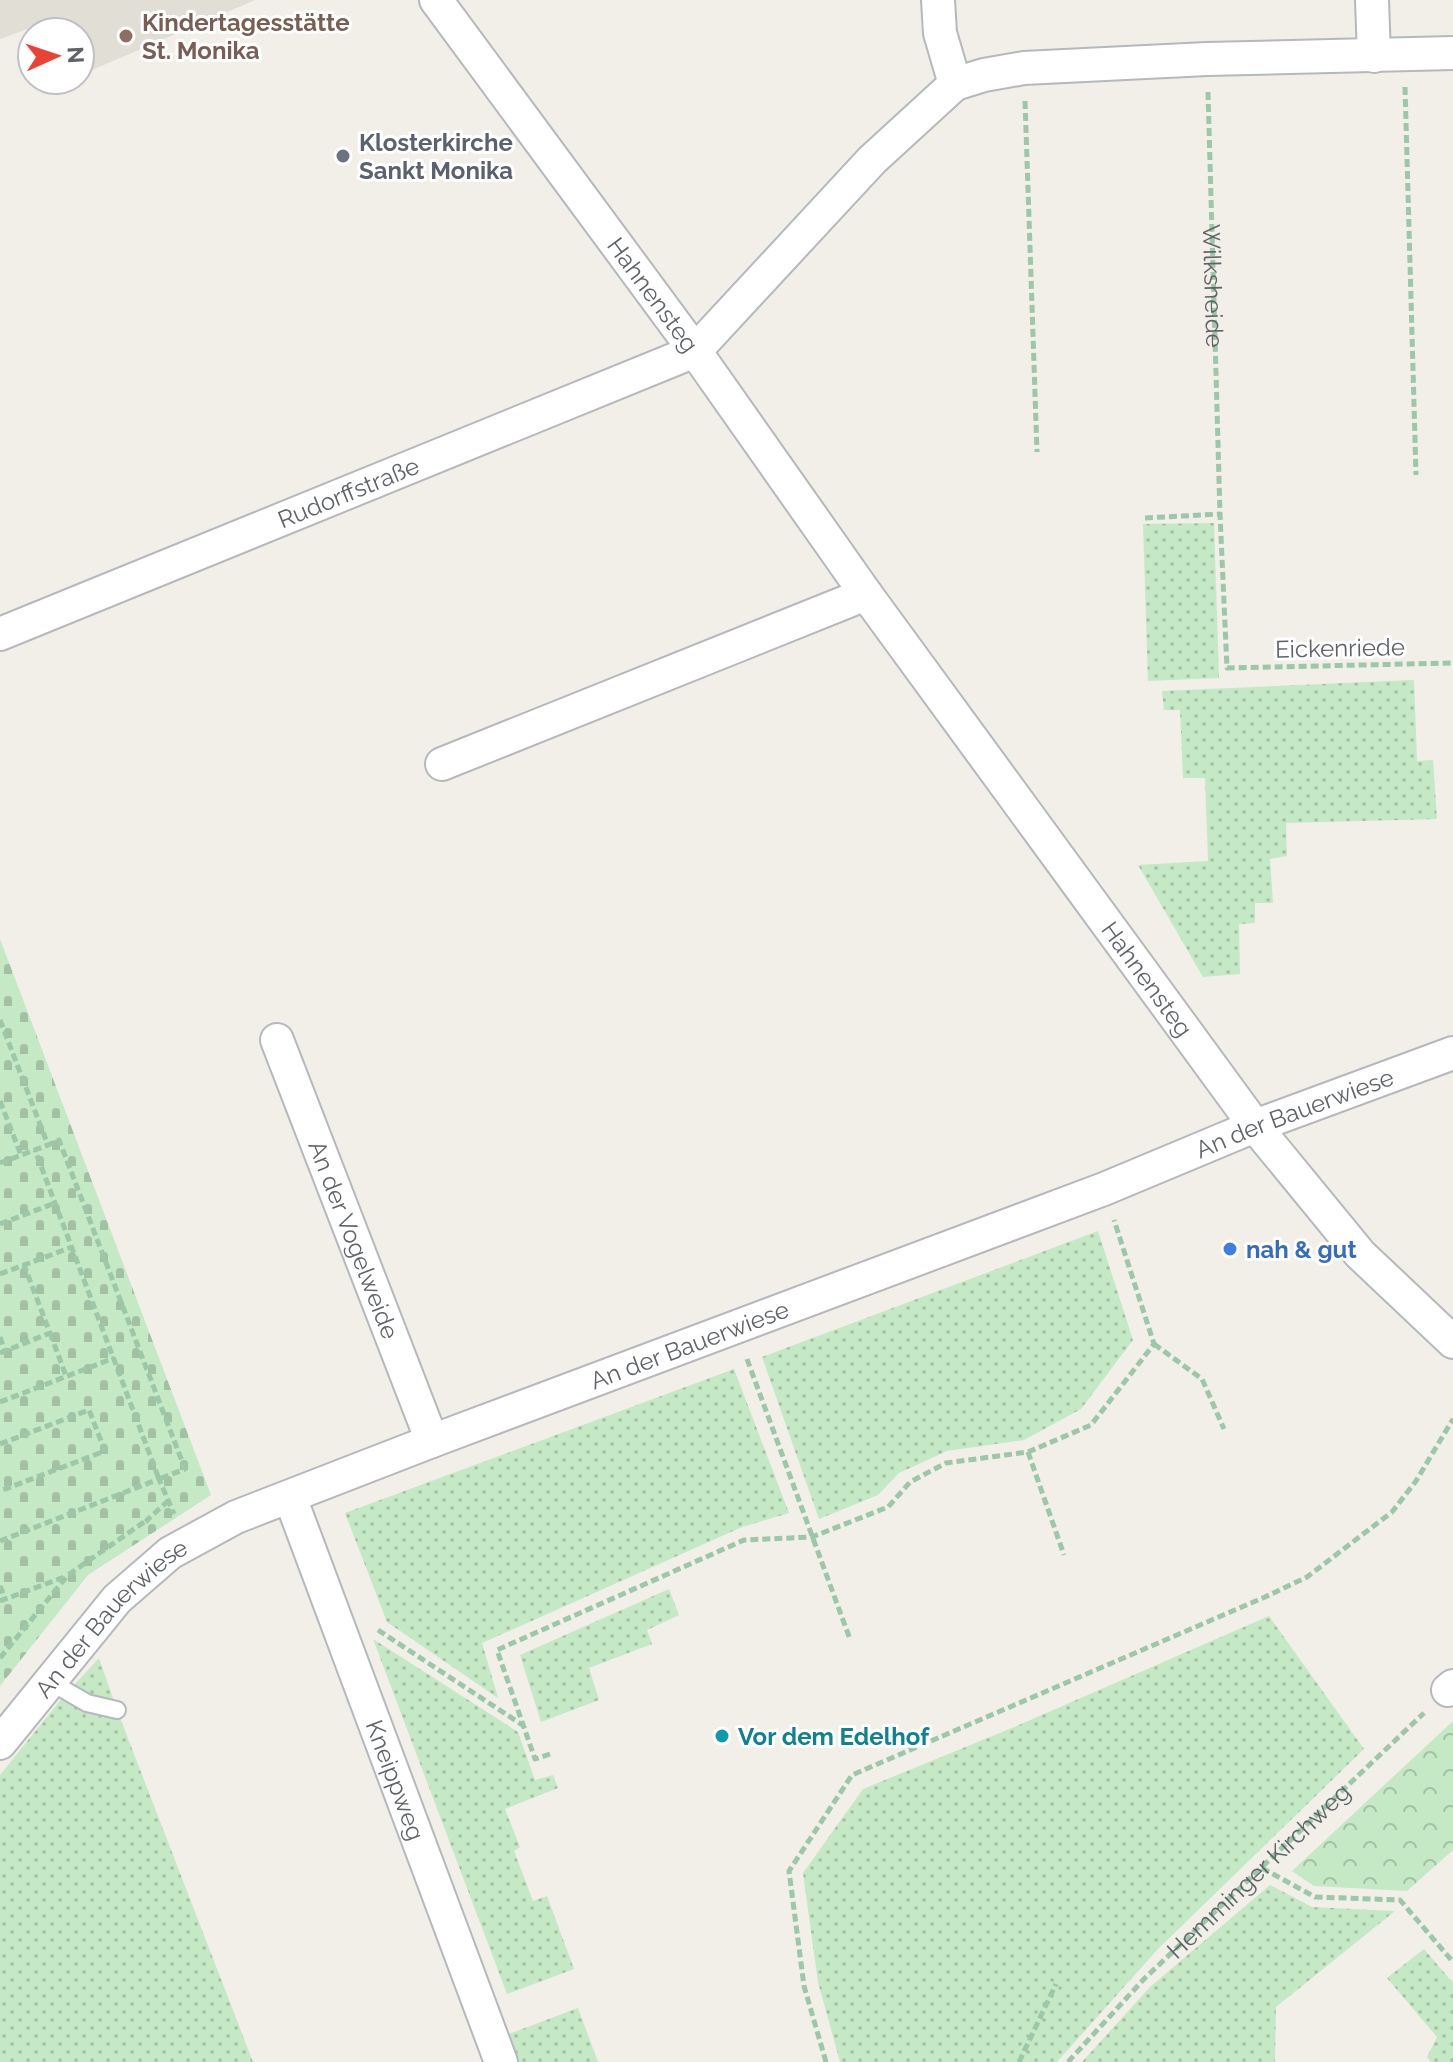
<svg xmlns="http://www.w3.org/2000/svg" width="1453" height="2062" font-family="Raleway,sans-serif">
  <defs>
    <pattern id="green-dots" width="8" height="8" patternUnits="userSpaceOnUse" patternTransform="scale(2)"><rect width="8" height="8" fill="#c5e8c5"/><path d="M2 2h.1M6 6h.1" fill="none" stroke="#a3c0a4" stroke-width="1.8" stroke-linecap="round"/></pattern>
    <pattern id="forest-crowns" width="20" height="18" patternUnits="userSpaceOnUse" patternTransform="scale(2)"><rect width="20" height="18" fill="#c5e8c5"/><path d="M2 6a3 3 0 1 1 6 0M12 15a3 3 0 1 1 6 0" fill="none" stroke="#a3c0a4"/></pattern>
    <pattern id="cemetery-stones" width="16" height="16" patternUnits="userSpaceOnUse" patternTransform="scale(2)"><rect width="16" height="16" fill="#c5e8c5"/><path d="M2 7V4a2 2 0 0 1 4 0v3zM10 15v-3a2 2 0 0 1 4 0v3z" fill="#a3c0a4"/></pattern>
  </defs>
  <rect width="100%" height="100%" fill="#f1efe8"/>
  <!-- education -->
  <path fill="#e1ded6" d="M0,0H255L85,73L80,62V32H68L61,17L0,39Z"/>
  <!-- green -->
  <g fill="url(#green-dots)">
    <path d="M1214,523L1219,678L1148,681L1143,524Z"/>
    <path d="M1414,680L1417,761L1433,760L1437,819L1286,823L1287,856L1270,859L1273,903H1255V923L1239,924L1240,974L1203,977L1138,865L1208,861L1205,778H1183L1180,710H1164L1162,691Z"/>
    <path d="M1098,1231L1133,1340L1081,1409L1024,1440L947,1451L899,1473L878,1495L819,1519L762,1357Z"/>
    <path d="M734,1369L789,1513L742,1527L482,1643L498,1698L387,1622L345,1513Z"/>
    <path d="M669,1589L679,1615L647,1630L652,1644L589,1668L599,1700L541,1722L520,1655Z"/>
    <path d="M1269,1616L1364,1749L1157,1950L1057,2062H840L818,1982L803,1873L863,1789L1012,1728Z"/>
    <path d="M373,1639L518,1732L535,1780L553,1775L558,1788L505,1809L520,1847L514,1851L533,1901L547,1896L574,1969L507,1994Z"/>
    <path d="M99,1658L117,1710L253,2062H0V1775L63,1697Z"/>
    <path d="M1270,1885L1312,1907L1395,1911L1276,2007L1275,2062H1082L1150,1987Z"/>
    <path d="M1424,1949L1453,1983V2062H1431L1427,2057L1437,2037L1387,1978Z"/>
    <path d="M578,2008L598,2062H519L509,2034Z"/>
  </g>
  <!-- forest -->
  <path fill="url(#forest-crowns)" d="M1453,1721V1850L1407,1891L1314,1886L1292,1871Z"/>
  <!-- cemetery -->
  <path fill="url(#cemetery-stones)" d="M0,939L211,1495L88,1575L0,1686Z"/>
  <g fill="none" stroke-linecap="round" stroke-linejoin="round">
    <defs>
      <path id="lane" d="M49,1681L87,1703L117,1710"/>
      <g id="street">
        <path id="s3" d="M436,0L695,351L866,594L1255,1126L1360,1254L1453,1342"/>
        <path d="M938,0L940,33L955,84"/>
        <path d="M1372,0L1374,56"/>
        <path id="s4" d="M0,634L695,351L872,160L955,84L984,75L1024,68L1207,59L1453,53"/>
        <path d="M442,764L866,594"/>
        <path id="s5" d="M277,1040L432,1441"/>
        <path id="s6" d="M290,1497L501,2062"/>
        <path d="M1448,1690L1453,1686"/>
        <path id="s7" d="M0,1743L117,1599L170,1553L236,1517L432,1441L1104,1189L1255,1126L1453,1053"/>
      </g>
    </defs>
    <!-- lane casing -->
    <use href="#lane" stroke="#b5b8bc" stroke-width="20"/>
    <!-- street casing -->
    <use href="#street" stroke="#b5b8bc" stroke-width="36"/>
    <!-- path -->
    <g stroke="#9cc7a9" stroke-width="5" stroke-dasharray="8 4" stroke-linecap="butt">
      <path d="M1405,87L1416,475"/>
      <path id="s1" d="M1208,92L1220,514L1227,668L1453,663"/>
      <path d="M1025,101L1037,452"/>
      <path d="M1145,518L1220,514"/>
      <path d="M0,1020L48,1145L59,1140L185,1469L159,1479L35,1150"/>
      <path d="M0,1101L21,1155"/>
      <path d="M0,1163L48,1145"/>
      <path d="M0,1224L55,1203"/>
      <path d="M0,1274L72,1247"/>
      <path d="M50,1333L66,1376"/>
      <path d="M0,1337L5,1351"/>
      <path d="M1154,1344L1202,1379L1224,1429"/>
      <path d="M0,1353L50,1333L24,1265"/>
      <path d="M747,1359L850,1639"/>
      <path d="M0,1402L114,1358"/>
      <path d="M0,1444L89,1410L105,1451L0,1491"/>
      <path d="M1028,1452L1064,1555"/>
      <path d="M149,1522L147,1520L168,1501"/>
      <path d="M0,1541L159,1479L174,1514"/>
      <path d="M0,1586L5,1599"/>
      <path d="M0,1601L67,1576"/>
      <path d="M378,1630L524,1726"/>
      <path d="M0,1658L68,1575L147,1520"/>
      <path d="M550,1754L535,1759L497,1650L744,1540L812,1537L888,1507L910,1482L946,1463L1028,1452L1091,1425L1154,1344L1114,1220"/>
      <path d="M1262,1868L1315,1897L1400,1900L1453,1962"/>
      <path d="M826,2062L804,1986L789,1871L852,1775L1265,1597L1307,1577L1392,1512L1416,1481L1453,1419"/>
      <path d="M1019,2062L1056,1984"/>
      <path id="s2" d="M1068,2062L1144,1979L1424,1713"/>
    </g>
    <!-- lane -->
    <use href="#lane" stroke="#fff" stroke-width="16"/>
    <!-- street -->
    <use href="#street" stroke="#fff" stroke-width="32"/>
  </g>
  <!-- markers -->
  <circle fill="#8d6e63" stroke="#fff" stroke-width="3" cx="126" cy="36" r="8"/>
  <circle fill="#6b7280" stroke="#fff" stroke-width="3" cx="343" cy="156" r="8"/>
  <circle fill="#3f7fe0" stroke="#fff" stroke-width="3" cx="1230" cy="1249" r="8"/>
  <circle fill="#0f9aa8" stroke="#fff" stroke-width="3" cx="722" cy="1736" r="8"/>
  <g text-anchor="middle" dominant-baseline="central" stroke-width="6" stroke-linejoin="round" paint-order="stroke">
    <!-- education labels -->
    <g font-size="24" font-weight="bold" fill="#785e54" stroke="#fff" text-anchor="start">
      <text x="142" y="22">Kindertagesstätte<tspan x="142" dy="28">St. Monika</tspan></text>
    </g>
    <!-- worship labels -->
    <g font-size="24" font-weight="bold" fill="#5b616d" stroke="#fff" text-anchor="start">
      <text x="359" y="142">Klosterkirche<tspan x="359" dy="28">Sankt Monika</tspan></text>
    </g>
    <!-- street labels -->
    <g font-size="24" fill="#5f6368" stroke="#fff">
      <text stroke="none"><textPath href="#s1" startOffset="194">Wilksheide</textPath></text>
      <text stroke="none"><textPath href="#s3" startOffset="366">Hahnensteg</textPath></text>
      <text stroke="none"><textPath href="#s4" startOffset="376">Rudorffstraße</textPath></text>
      <text transform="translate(1340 648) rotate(-1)">Eickenriede</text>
      <text stroke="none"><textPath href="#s3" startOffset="1210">Hahnensteg</textPath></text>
      <text stroke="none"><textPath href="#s7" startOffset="1464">An der Bauerwiese</textPath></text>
      <text stroke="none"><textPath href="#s5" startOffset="214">An der Vogelweide</textPath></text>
      <text stroke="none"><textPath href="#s7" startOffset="816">An der Bauerwiese</textPath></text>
      <text stroke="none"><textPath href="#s7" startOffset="168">An der Bauerwiese</textPath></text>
      <text stroke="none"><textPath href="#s6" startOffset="302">Kneippweg</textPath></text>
      <text stroke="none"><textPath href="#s2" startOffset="270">Hemminger Kirchweg</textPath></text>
    </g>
    <!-- shop labels -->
    <g font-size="24" font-weight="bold" fill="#366cbe" stroke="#fff" text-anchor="start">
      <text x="1246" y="1249">nah &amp; gut</text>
    </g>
    <!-- culture labels -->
    <g font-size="24" font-weight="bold" fill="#0d838f" stroke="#fff" text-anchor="start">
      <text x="738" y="1736">Vor dem Edelhof</text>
    </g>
  </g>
  <!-- north arrow -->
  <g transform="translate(56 56) rotate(87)"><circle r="38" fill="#ffffff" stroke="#bfc1c3" stroke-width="2"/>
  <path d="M0-6L14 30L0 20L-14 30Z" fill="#ea4335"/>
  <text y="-12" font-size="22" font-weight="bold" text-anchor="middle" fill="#5f6368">N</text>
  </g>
</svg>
